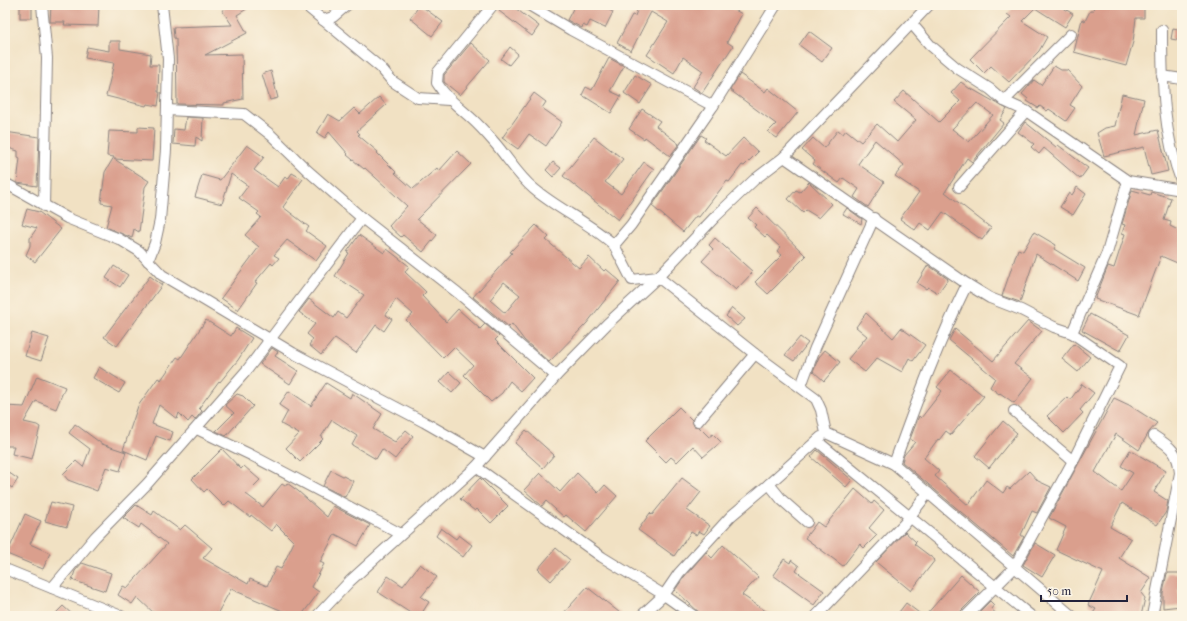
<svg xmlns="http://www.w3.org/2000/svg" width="1187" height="621" font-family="'IM FELL French Canon',serif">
  <rect width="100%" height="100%" fill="#fcf5e5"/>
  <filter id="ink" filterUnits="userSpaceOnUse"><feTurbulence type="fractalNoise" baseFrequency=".025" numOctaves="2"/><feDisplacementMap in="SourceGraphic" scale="8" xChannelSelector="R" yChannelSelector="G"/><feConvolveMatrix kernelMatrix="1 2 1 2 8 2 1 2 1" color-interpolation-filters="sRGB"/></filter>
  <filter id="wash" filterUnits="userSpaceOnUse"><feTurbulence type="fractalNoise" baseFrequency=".012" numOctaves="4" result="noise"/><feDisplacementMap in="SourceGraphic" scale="16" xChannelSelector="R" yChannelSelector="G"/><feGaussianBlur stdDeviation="0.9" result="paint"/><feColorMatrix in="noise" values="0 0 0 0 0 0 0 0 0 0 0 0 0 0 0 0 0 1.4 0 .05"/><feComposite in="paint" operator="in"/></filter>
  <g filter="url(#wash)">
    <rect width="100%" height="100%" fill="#f1e1c3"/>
    <g id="blocks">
      <!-- building -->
      <g fill="#da9f8d" fill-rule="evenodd">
        <rect x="20" y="5" width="12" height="13"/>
        <path d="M51,5H99L98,26L64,25L65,22H50Z"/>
        <path d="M229,5H253L237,15L247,33L205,55L242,54L243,99L224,103V105L177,104L176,39L174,38L173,27L232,25L222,10Z"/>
        <path d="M420,5L443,22L432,36L410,18Z"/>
        <path d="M503,5H511L539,26L532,36L499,11Z"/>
        <path d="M575,5H599L613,12L605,28L590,21L587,27L583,25L582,28L567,20Z"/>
        <path d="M639,5H726L742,14L727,42L733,46L702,93L693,87L703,71L683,57L674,73L647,55L668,22L651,12L631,51L617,43L632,15L635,16Z"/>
        <path d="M1016,5H1059L1073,14L1065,27L1035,8L1022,21L1047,37L1039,51L1009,82L991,66L984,73L970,59L1011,17L1007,14Z"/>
        <path d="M1094,5H1144V18H1136L1133,42L1126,66L1074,52L1082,19L1085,21L1090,11H1093Z"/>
        <path d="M1173,28L1182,30V41L1171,39Z"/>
        <path d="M809,31L832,48L822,62L799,45Z"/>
        <path d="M109,41H120V49L151,54L150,65H159L158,92H160L158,106L147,104L146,106L106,96L114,63L85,58L87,47L109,51Z"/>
        <path d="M471,43L490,60L460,95L444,82V75Z"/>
        <path d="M510,47L518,54L509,65L501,59Z"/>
        <path d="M609,58L624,66L610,91L621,96L611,113L582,95L586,87L592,90Z"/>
        <path d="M1054,66L1061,70H1067L1082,86L1070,105L1075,108L1066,121L1049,109L1047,111L1040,106L1038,108L1027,101L1028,99L1022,94L1034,80L1041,85Z"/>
        <path d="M271,71L278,98L270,100L262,74Z"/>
        <path d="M740,74L765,92L768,88L798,112L777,138L768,132L776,124L730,90Z"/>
        <path d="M635,75L652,85L640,104L624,93Z"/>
        <path d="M961,82L970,89V88L1007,109L1000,120L1004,123L972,162L967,158L945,192L991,228L982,240L943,212L930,230L920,223L915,230L900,219L919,192L895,176L904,165L875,140L858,164L884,182L868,207L854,197L859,189L843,178L839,183L813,164L815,161L802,150L813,138L824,148L838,130L843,134L846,130L861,142L877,124L897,142L916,120L894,102L904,91L939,122L960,101L951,93ZM977,103L993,115L969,142L952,129Z"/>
        <path d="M534,93L546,102L542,108L562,122L546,146L529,134L518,149L502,138Z"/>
        <path d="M1122,94L1144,99L1136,135L1158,130L1168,171L1151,175L1144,147L1104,156L1097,133L1105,128L1115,126Z"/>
        <path d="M379,97L386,105L357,131L360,134L358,135L378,152L377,153L396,172L395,173L413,189L437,168L439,171L457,151L471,164L417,219L437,235L423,252L403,235L401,237L389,226L407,206L365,168L364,169L347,155L348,154L329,132L325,138L317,133L328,114L340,121L354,108L360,114Z"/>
        <path d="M642,109L660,121L656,126L679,144L670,156L645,137L644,139L629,129Z"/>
        <path d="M186,117L203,118L202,141L196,137L195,146L173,144L174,129L184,130Z"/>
        <path d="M1025,122L1056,147L1058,145L1088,168L1080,179L1044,148L1039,154L1031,147L1034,144L1018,132Z"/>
        <path d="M138,127L154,128L152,161L114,159L149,181L145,187L139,232L134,229L132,238L106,227L112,205L101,203L105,172L114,157L107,156L109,131L138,132Z"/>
        <path d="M5,132L39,137L37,186L17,183L20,158L18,157V151L5,147Z"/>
        <path d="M701,135L706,138L704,140L726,156L743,138L758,152L744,166L742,165L729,182L727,181L699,217L696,216L683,232L652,206Z"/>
        <path d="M594,137L623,159L605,182L621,194L644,162L654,169L618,220L563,176Z"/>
        <path d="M247,145L264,157L254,170L278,187L285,177L288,179L292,173L303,179L283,207L309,227L306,231L327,246L316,261L287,240L274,255L279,258L273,265L271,263L255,282L257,283L238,310L221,298L259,247L245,235L261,217L257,214L259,212L239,198L248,186L231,174L222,204L195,197L202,175L220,180Z"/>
        <path d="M553,162L561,168L553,177L546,170Z"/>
        <path d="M809,182L832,204L819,218L806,210L803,213L788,199L796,190L800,192Z"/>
        <path d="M1077,187L1086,194L1073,215L1060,207L1069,193L1072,195Z"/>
        <path d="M1132,190L1150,195L1151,192L1171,198L1164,220L1171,222L1170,226L1182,232V265L1161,256L1139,315L1095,299L1108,266L1114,268L1125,234L1122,233L1125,225L1122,224Z"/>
        <path d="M757,208L806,256L768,294L755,282L782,255L777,251L780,247L767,235L765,237L754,227L756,225L748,218Z"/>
        <path d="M847,208L862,219L861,224L843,214Z"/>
        <path d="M27,209L39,212L61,229L35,262L26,255L30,246V238L37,228L22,224Z"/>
        <path d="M536,225L549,237L546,240L579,268L589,257L604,271L606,269L620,281L587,323L549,362L524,340L512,324L509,327L473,297L512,253L510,252ZM504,282L520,295L505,313L490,300Z"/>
        <path d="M1034,232L1056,245L1054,249L1085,268L1078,281L1036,254L1020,302L1002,296L1018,249L1023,251Z"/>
        <path d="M359,235L384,253L387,249L409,266L405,272L426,292L422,296L446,322L458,309L480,329L485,324L499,336L495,340L533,378L521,391L510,381L502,393L491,402L464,375L473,365L454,347L443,358L406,320L413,314L396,299L386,315L392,319L384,331L376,325L356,353L335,338L321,355L309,345L313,339L307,334L315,324L299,312L309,299L334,318L338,312L346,318L364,295L335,276L349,253L347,252Z"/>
        <path d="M715,238L753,272L736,290L702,261L713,249L709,245Z"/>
        <path d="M928,265L948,279L938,293L928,287L926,289L917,283Z"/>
        <path d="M114,266L128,275L120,287L106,278Z"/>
        <path d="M150,276L162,285L117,346L104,337Z"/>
        <path d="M732,308L745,319L737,326L726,316Z"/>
        <path d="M866,313L893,338L901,328L925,345L913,361L909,358L902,372L877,358L865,372L848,359L867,336L856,327Z"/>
        <path d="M1090,314L1129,335L1120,351L1082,330Z"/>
        <path d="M206,320L231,336L236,328L252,338L238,360L220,382L219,381L199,408L202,411L195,420L192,417L188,422L179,413L177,419L159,405L152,424L173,432L170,441L156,436L147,460L123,450L138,406L158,378L161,380L177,357L180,359Z"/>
        <path d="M1028,321L1042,331L1014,364L1033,378L1014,403L1000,393L999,394L990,387L995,378L949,340L955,329L993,361Z"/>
        <path d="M32,333L49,338L41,361L25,356Z"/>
        <path d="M800,337L808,343L794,361L785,355Z"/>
        <path d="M1074,344L1090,357L1078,372L1062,359Z"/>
        <path d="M272,348L278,352L275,356L298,371L290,384L260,364Z"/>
        <path d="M825,350L840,362L824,381L813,371L819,357Z"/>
        <path d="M99,367L125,383L119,393L93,378Z"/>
        <path d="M951,370L984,396L951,435L946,431L939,440L938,439L924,458L939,471L935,476L968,505L986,480L1003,493L1007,487L1010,489L1029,471L1038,481L1051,487L1037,513L1032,511L1021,535L1024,537L1013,556L902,462L904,455L915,442L910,439L919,416L921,418L942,391L937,387Z"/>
        <path d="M449,372L461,383L452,393L440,382Z"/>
        <path d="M37,376L65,387L56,409L36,401L24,422L37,425L40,427L32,459L12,454L14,446H5V406L24,407Z"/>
        <path d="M326,383L350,398L352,393L382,414L373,429L395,442L406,430L413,436L395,459L382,449L376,459L352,445L357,436L332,420L321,437L323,439L300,462L286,448L299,434L281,424L288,411L279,405L289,391L311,406Z"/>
        <path d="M1082,384L1094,393L1080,410L1083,413L1064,433L1047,416L1067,397L1070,400Z"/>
        <path d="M237,394L243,396L253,406L226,436L216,431L234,413L225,405Z"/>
        <path d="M1114,398L1129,405L1157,423L1149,432L1139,450L1116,434L1095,472L1121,491L1133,473L1121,466L1130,450L1166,471L1154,492L1168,501L1166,512L1157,525L1122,503L1110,527L1131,539L1119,558L1151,578L1141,593L1145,598L1141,616H1091L1096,609L1088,605L1103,572L1056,550L1066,527L1049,518Z"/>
        <path d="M679,407L692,420L694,426L699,427L709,437L713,434L721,442L703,457L693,446L677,462L671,457L666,462L645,441Z"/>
        <path d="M1003,421L1017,433L989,468L975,456Z"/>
        <path d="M75,424L102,444L126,452L120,471L106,467L97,491L68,480L63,474L76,461L83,467L90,449L69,433Z"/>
        <path d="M526,430L554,455L543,468L515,443Z"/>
        <path d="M222,449L241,469L244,466L260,480L246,494L263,507L282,484L285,486L287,483L298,491L327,517L333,506L370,525L358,546L335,534L320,562L324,564L312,587L319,592L301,616H289L285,612L231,589L216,616H157L137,597L132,604L118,595L123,586L127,588L167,544L141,524L139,528L123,518L136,505L152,515L154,511L180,530L185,525L212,548L203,558L248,584L250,579L267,586L276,567L281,569L294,542L276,524L271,531L251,515L250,517L229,501L224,506L207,489L204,492L192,479Z"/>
        <path d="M817,450L852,480L846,487L811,457Z"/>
        <path d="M5,470L18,479L12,488L5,483Z"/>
        <path d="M331,470L353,481L345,497L323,486Z"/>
        <path d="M540,473L560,492L577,473L598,493L605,485L617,496L586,532L566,515L564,517L546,501L542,506L524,490Z"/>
        <path d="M480,478L508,506L491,523L477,509L475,511L460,499Z"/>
        <path d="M682,478L701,492L687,510L710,526L704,534L699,531L696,535L691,532L674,556L638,530L650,513L652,515Z"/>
        <path d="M855,489L872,504L874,501L884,510L869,528L877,535L864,548L860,544L843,566L805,538L817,522L824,527Z"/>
        <path d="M51,502L72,507L67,527L45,521Z"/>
        <path d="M25,514L41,521L30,544L50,553L43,569L7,554Z"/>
        <path d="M441,528L456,539L459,535L472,545L463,557L436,536Z"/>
        <path d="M905,532L916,542L914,544L935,560L911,591L876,562Z"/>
        <path d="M1035,543L1055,555L1042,577L1023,565Z"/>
        <path d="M723,545L758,577L742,595L773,616H703L675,590L684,577L706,552L712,558Z"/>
        <path d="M556,548L570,560L551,581L538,569Z"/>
        <path d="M784,559L790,563L791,560L799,566L796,571L824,591L814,605L773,575Z"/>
        <path d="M82,563L111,573L105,591L72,580L75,571Z"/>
        <path d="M420,564L437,577L421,597L429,602L420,616H415L378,592L388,576L403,586Z"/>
        <path d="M1167,573H1182V588H1178L1181,606L1163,608V593Z"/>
        <path d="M961,575L980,592L961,611L960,616H925Z"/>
        <path d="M587,587L624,616H561Z"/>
        <path d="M990,601L994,605L991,609L999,616H975Z"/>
        <path d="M906,603L923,616H896Z"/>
        <path d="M63,606L74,616H53Z"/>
      </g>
    </g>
  </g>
  <g filter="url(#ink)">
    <use href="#blocks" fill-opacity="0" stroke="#8a827f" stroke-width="1"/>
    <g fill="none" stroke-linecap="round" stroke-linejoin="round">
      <defs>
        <g id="minor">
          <path d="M42,5L47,58L44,206"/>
          <path d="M305,5L381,68L392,81L418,98L449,100"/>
          <path d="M493,5L438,72L437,83C446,98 458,106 471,118C479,125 487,134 494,142C508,158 518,176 534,189C559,210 590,223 614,245"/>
          <path d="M529,5L571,30L713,106"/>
          <path d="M776,5L713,106L631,225L614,245L632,280L658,277L755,354L816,399L821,410L826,433L894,464L1072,616"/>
          <path d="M323,20L333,17L347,5"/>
          <path d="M912,24L930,45L957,68L990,89L1004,101L1026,111L1128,181L1182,190"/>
          <path d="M1162,30C1162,82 1163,135 1182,183"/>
          <path d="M1162,76L1182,79"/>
          <path d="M1004,101L1071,34"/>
          <path d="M167,110L244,114L271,135L307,170L362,218L458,293L556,376"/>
          <path d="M784,157L967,284L990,298L1021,310L1054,327L1072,333L1120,366L1073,461L1014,568L966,616"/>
          <path d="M5,183L67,218L119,239L139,251L162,275L293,353L424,422L485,457"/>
          <path d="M959,187L1026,111"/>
          <path d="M148,261L155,243L160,220L166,150L168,59L162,5"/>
          <path d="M1072,333L1107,253L1128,181"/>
          <path d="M801,386L815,348L874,218"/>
          <path d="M1014,411L1073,461"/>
          <path d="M698,421L755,354"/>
          <path d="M197,429L251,455L401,534"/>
          <path d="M817,441L1031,616"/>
          <path d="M894,464C916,403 938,343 967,284"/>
          <path d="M476,467L602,557L664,595L694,616"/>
          <path d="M769,484L782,500L807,522"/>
          <path d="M5,569L121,616"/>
          <path d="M52,588L95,537L147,484L247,370L362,218"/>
          <path d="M317,616L350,581L476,467L556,376L607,324L658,277L715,217L754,180L784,157L929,5"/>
          <path d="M641,616L664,595L679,573L731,516L769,484L821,437"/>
          <path d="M816,616L904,524L928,493"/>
          <path d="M1152,616L1180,473C1178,452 1171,447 1154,436"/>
        </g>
      </defs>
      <!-- minor casing -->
      <use href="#minor" stroke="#8a827f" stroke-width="12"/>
      <!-- minor -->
      <use href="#minor" stroke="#fff" stroke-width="10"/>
    </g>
  </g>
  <!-- margin -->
  <rect width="1187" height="621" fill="none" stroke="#fcf5e5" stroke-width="20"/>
  <!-- scale -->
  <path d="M1041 595v6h86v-6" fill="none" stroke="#22223b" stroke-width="2"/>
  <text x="1047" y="595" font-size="12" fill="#22223b" stroke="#fcf5e5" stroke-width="3" paint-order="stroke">50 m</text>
</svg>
